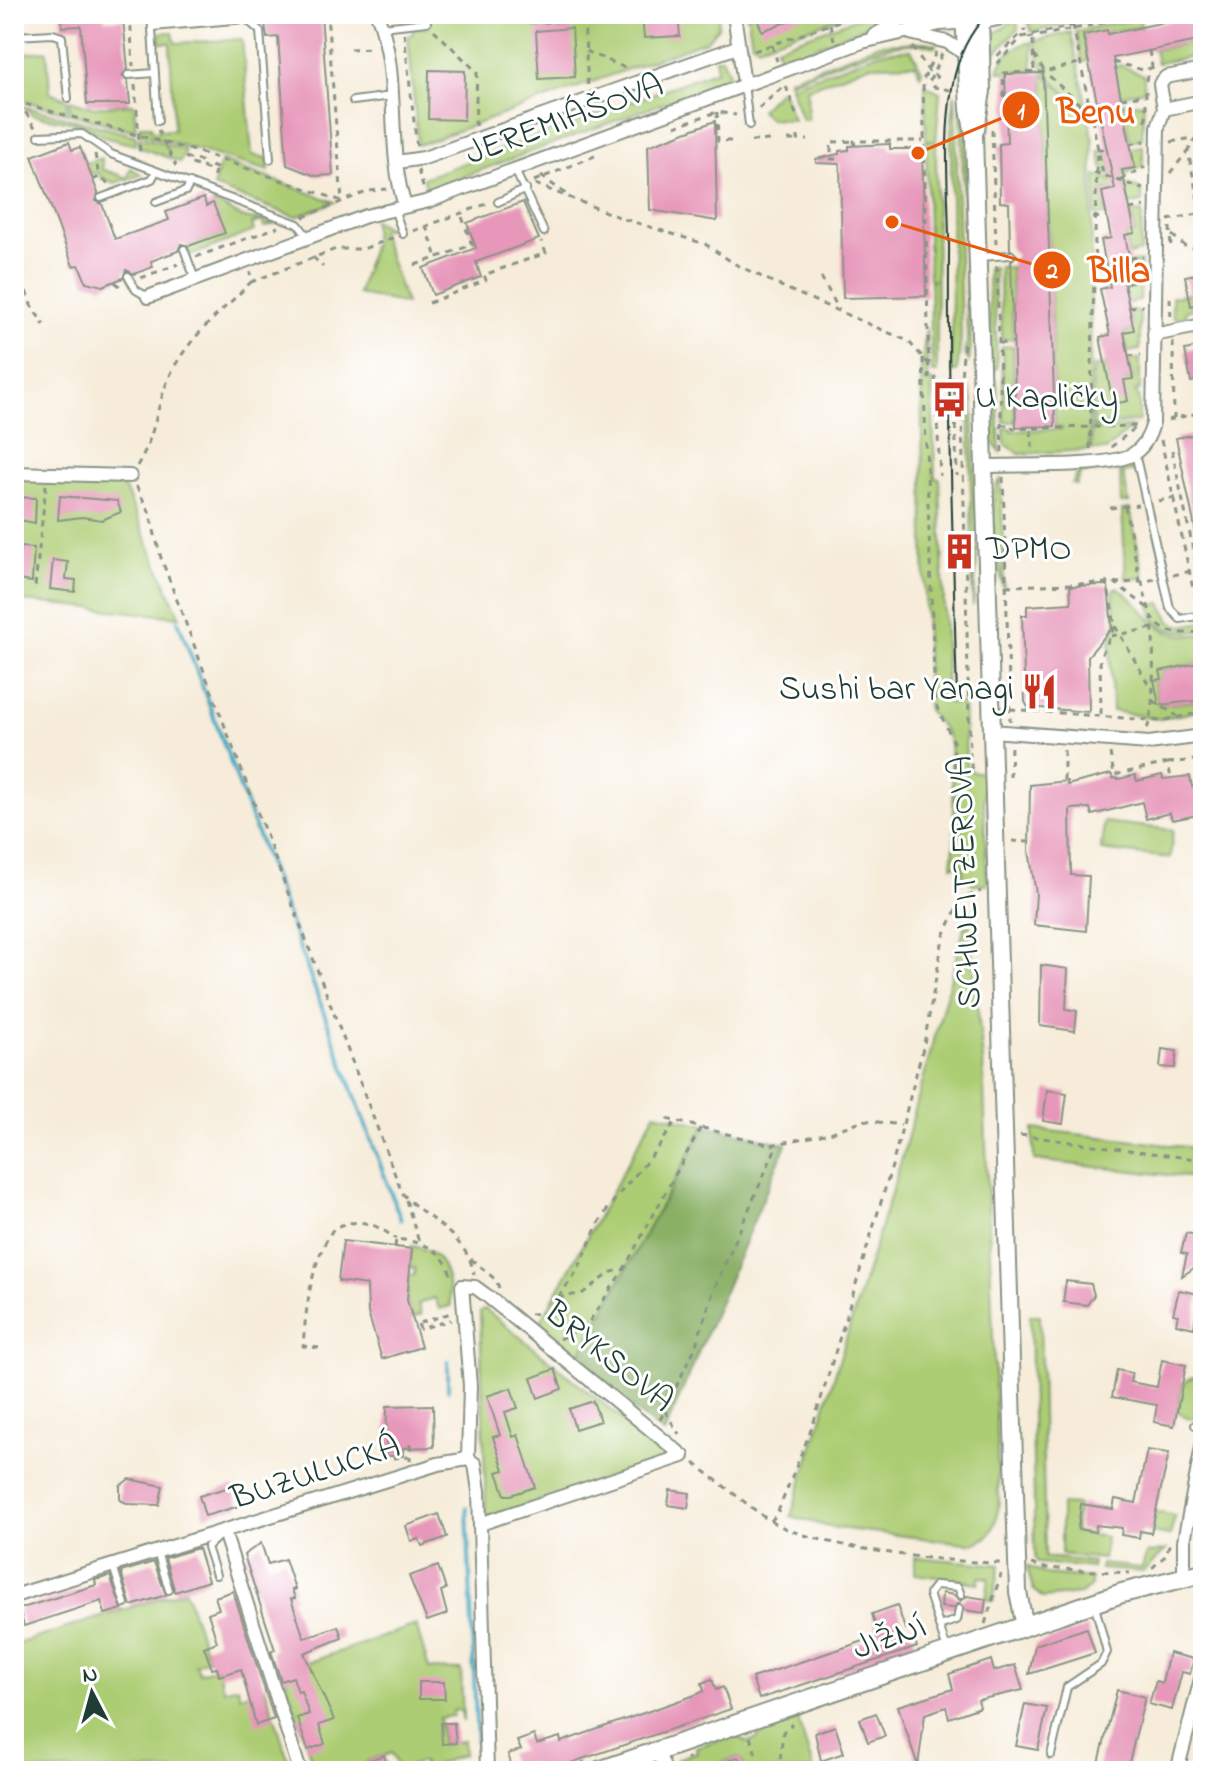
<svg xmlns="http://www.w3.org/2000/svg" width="1217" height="1785" font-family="'Indie Flower',sans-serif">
  <rect width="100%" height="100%" fill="#fff"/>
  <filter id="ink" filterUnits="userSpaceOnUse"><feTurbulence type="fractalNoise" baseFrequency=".0125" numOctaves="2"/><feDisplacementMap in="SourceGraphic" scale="16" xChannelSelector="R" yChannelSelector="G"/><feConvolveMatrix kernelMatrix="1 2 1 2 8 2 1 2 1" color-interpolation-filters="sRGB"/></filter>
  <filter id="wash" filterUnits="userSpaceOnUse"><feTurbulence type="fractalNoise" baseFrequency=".006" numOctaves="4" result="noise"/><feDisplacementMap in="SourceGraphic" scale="32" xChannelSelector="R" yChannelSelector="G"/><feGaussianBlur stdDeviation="1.8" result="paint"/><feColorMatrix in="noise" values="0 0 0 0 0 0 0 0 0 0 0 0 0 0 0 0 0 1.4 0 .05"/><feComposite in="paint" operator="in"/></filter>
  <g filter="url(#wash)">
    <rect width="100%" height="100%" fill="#f6ecd9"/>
    <!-- green -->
    <g fill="#adcd75" stroke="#668554" stroke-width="2">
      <path d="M394,14H719L718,28L706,41L418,145L408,36L412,35L413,29L429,28L430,17Z"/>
      <path d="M747,14H850L758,46L752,43Z"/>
      <path d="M868,14H899L781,60L776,47Z"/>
      <path d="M1066,14L1068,24L1032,32L1025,15Z"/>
      <path d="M1017,18L1018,29L986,63L994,34Z"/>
      <path d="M1140,18L1141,27L1083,35L1088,61L1082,62L1076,31Z"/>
      <path d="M173,32L175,43L242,39L252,155L268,158L269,171L140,133V126H151L152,131L174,130L170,43H160V33Z"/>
      <path d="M1071,32L1088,112C1067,93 1035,71 1035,41Z"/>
      <path d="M926,42L936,44L935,47C897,33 826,69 789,82L788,79L880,44Z"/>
      <path d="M1032,42L1033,71L998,72C1001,55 1016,45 1032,42Z"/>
      <path d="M1193,42L1195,56L1157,63L1154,50Z"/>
      <path d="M911,49L922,71L920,75L915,64L869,65L807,89L808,120H802L790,86L881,52Z"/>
      <path d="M47,51L50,92L67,99L68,113L14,98V54Z"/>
      <path d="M715,58H722L729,73L721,82L427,190L423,178L717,70Z"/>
      <path d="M1120,65L1144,75V90L1120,96L1114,67Z"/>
      <path d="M1043,73L1088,115L1093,139L1089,450L1020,454L1005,444L1004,428H1011L1012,431L1063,429L1055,426Z"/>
      <path d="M925,85L940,92L936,142L937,373H932L930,281L934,280L929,279L926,142L934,141L926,140Z"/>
      <path d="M779,91L783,93L793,120L770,119L760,110Z"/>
      <path d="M955,94L961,338L957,372H952L951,130Z"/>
      <path d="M965,96L971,346L969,361L964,353L967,341L961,108Z"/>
      <path d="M70,100L92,107L134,104L136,131L71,114Z"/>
      <path d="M1122,102L1144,104L1142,139L1130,141Z"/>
      <path d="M23,106L136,136L135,145L107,138L81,124L33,115Z"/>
      <path d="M139,137L164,143L167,150L165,144L184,149L185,153L180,162L139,147Z"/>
      <path d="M1143,146V166L1120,178L1104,173L1099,151L1107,150L1112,172L1135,168L1131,148Z"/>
      <path d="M102,158V169L127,178L131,168L142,175L114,183L101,178L99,172L91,175L86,163Z"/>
      <path d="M221,161L335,202L296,217L290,215L213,187Z"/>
      <path d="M1096,175L1137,188L1142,193V202L1129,205L1126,187L1102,191L1106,215H1095Z"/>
      <path d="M213,203C225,205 235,217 249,219C260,221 266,218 274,224L264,227L262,221L252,224L254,231L190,256L187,247L224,233Z"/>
      <path d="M1142,212L1141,252L1129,255L1125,235L1135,233L1131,213Z"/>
      <path d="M373,220L388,228L380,231L406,304L358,294L374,240Z"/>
      <path d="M1141,262L1140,301L1128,303L1124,284L1134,281L1131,263Z"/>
      <path d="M999,267H1011L1013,339L1002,340Z"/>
      <path d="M994,268L997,368L991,372L988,269Z"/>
      <path d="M1189,294L1192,305L1203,303V307L1185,311L1186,317L1176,319L1172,314V297Z"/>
      <path d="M1130,310L1140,313V350L1128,352L1124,333L1133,330Z"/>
      <path d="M926,329L928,381H932L935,478L940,479L947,703L964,704L966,764L971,771L983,773L987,884H973L963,876L962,864L952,866L955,833L950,744C947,729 934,721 927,708L921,368Z"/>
      <path d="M1013,346L1015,422H1004L1002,347Z"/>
      <path d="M1129,359H1140V390L1135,391L1139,397V421L1092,427L1093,367L1105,365L1110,383L1133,379Z"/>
      <path d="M995,379L997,383L1000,452L993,443L991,381Z"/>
      <path d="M969,386L973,401L977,556L973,606Z"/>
      <path d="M1132,427L1106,450H1091L1092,429Z"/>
      <path d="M1128,464L1135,471L1123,473L1129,503H1121L1120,471L1081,473L1076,485L1072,484L1080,469Z"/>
      <path d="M14,479H110L125,489L180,617L14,600Z"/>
      <path d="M1001,479L1004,587H1003C998,566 984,493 1001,479Z"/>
      <path d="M1130,509L1144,578L1126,579L1122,510Z"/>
      <path d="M1117,587C1154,611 1151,642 1203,634V662L1161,671L1162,679L1154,681L1159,705L1196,701L1198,711L1160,719L1112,711L1110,641L1116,622L1113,590Z"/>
      <path d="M1161,603L1171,622L1182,626L1203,622V630C1179,634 1155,633 1150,605Z"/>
      <path d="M1104,822L1173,830L1170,858L1101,850Z"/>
      <path d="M968,914L983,1060L999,1502C996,1523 995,1537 973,1544L829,1527L791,1516L902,1158Z"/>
      <path d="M655,1113L705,1125L575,1363L535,1332Z"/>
      <path d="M1033,1129L1203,1149V1179L1034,1160Z"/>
      <path d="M412,1246C446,1251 448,1278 451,1306L439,1309L435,1298L418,1304L421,1315L412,1318L407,1300L409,1276L414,1275L415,1268H410Z"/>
      <path d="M485,1309L670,1457L486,1518L480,1312Z"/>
      <path d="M1030,1315H1040L1045,1557L1093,1562L1092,1568L1038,1563L1035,1558Z"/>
      <path d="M1192,1377L1203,1379L1195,1419L1186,1418L1177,1410L1182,1384Z"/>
      <path d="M1061,1504L1078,1505L1074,1532L1106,1537L1103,1559L1061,1554Z"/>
      <path d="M1156,1512L1175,1516L1170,1536L1151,1533Z"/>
      <path d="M1166,1550L1143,1572L1100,1569L1101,1564L1142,1568L1146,1554Z"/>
      <path d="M915,1557L1000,1565L993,1601L986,1599L989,1578L979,1577V1583L915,1574Z"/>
      <path d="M1027,1566L1045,1574L1091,1578V1586L1080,1594L1043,1598L1033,1590Z"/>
      <path d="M185,1590L208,1659L195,1664L199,1673L217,1668L224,1690L237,1686L240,1696L265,1687L292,1771H14V1645Z"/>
      <path d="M416,1625L429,1669L461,1670L463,1722L461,1710L453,1711V1716L439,1718L442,1744L463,1741L464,1754L425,1769L422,1762L398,1770L392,1753L367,1761L370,1771H315L285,1680L307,1663Z"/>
      <path d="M796,1713L814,1771H746L742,1760L737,1757L699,1771H680L676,1765L677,1759L697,1752L696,1747L734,1735L747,1742L757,1739L768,1723Z"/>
    </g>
    <!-- forest -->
    <path fill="#8ab066" stroke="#54764d" stroke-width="2" d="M705,1125L786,1144L664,1434L575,1363Z"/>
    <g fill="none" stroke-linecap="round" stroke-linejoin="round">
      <!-- stream -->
      <g stroke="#42a8c2" stroke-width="4">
        <path d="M178,621L401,1220"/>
        <path d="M448,1361V1390"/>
        <path d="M467,1508L478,1771"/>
      </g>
    </g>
    <g id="blocks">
      <!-- building -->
      <g fill="#e797ba">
        <path d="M61,14H104L105,20L123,19L128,69L122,76L128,81L130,104H87L81,26L62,27Z"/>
        <path d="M276,14H321L333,175L316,176L287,165L278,37L267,38L264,16Z"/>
        <path d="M642,14H678L680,36L644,38Z"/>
        <path d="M755,14H805V15L762,31Z"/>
        <path d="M1203,14V40L1113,58L1135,168L1122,170L1135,233L1125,235L1134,282L1124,284L1134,330L1124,332L1133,379L1124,380L1128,401L1113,404L1100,337L1110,335L1100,289L1110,287L1101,240L1111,238L1102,192L1115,189L1083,35L1107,30L1108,34Z"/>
        <path d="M572,28L575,77L539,79L536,31Z"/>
        <path d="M429,70L465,71L464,120L428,119Z"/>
        <path d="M1043,73L1055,426L1016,427L1011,261L1017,255L1010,249L1009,203L1000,202L999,144L1007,143L1005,74Z"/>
        <path d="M715,121L717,221L650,210L648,146Z"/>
        <path d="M69,142L72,150L80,147L98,193L96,201L102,204L115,239L169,220L166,212L204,198L206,206L213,203L225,233L189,246L181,244L178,251L151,261L153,267L134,274L126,270L123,278L103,286L86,282L79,265L73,266L32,156Z"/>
        <path d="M890,144V149H922L926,296L843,298L840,164L816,163V159L839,154V151L849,150V146Z"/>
        <path d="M523,202L539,239L476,262L481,277L433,295L423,268L476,248L467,223Z"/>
        <path d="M1203,273V303L1191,306L1185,276Z"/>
        <path d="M1203,346V379L1191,382L1185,350Z"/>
        <path d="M1203,433V541L1198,542L1176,438Z"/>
        <path d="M60,496L117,501L121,512L102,520L82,517L58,520Z"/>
        <path d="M14,497L36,498L35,523L14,519Z"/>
        <path d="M20,547L34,548L32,582L17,580Z"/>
        <path d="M53,560L68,562L66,579L76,580L75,592L50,589Z"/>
        <path d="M1108,585L1112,628L1088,656L1089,712L1028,707L1025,702L1022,615H1027V606L1071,603L1070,586Z"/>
        <path d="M1203,662V700L1159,705L1154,680L1162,679L1160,671Z"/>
        <path d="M1111,774L1113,778L1119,779L1135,775L1137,781L1162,775L1163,779L1190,776L1192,787L1203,785V814L1172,820L1170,813L1146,819L1142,802L1092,815L1090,808L1070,809L1071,875L1089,876L1086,931L1034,925L1036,893L1029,851L1030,785L1067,781V785Z"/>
        <path d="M1041,965L1068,969L1066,1009L1077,1011L1075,1031L1040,1026Z"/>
        <path d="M1162,1049L1177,1051L1175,1068L1160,1067Z"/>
        <path d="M1047,1090L1067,1093L1063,1124L1043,1121Z"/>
        <path d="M1186,1233L1203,1236V1270L1194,1268L1182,1276L1187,1254L1181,1253Z"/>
        <path d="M343,1241L412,1249L407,1300L421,1347L382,1359L368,1313L367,1285L338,1281Z"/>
        <path d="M1066,1281L1091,1284L1094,1295L1087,1305L1063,1302Z"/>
        <path d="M1179,1290L1199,1294L1194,1328L1176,1324L1178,1315L1173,1314Z"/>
        <path d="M1162,1360L1186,1365L1174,1426L1154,1422L1157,1405L1112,1397L1117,1370L1132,1373L1130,1382L1157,1387Z"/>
        <path d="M555,1369L562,1389L538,1398L531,1378Z"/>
        <path d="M511,1388L518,1408L505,1412L513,1437L518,1435L535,1487L511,1495H505L497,1472L504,1470L493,1437L500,1435L487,1396Z"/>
        <path d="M593,1401L600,1421L575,1429L569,1409Z"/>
        <path d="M433,1405L434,1447L403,1448V1456H386L387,1406Z"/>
        <path d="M1147,1450L1169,1453L1151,1533L1140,1531L1139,1538L1121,1535L1122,1528L1096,1525L1095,1532L1078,1529L1081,1504L1113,1509L1115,1499L1136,1503Z"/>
        <path d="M129,1479L163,1486L159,1505L129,1504L120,1500V1486Z"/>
        <path d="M233,1486L239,1506L205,1516L199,1496Z"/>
        <path d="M670,1490L690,1493L688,1508L668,1505Z"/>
        <path d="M439,1514L447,1537L422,1546L419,1539L411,1541L406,1526Z"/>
        <path d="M261,1543L268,1564L285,1559L295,1589L292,1590L295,1598L291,1599L304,1638L338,1626L342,1638L304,1653L334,1720L319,1725L325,1744L308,1750L297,1718L309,1714L301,1691L298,1692L293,1677L281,1681L271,1651L275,1650L244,1555Z"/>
        <path d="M198,1548L208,1581L175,1592L165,1558Z"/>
        <path d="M154,1562L166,1595L131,1606L121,1572Z"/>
        <path d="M438,1566L446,1589L441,1591L447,1614L427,1621L409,1576Z"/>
        <path d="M110,1576L122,1609L105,1614L101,1601L24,1626L19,1609L96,1585L95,1580Z"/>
        <path d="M233,1591L274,1719L256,1725L241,1669L219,1676L217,1668L212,1669L204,1647L217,1642L208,1613L219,1609L215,1597Z"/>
        <path d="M942,1593L954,1595L961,1601L967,1596L986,1599L984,1613L965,1610L959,1603L953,1608L941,1607Z"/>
        <path d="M897,1605L905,1629L910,1627L917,1647L759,1699L752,1678L879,1636L872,1614Z"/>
        <path d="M1087,1628L1095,1653L1029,1674L1035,1645Z"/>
        <path d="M1169,1653L1194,1659L1190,1674L1182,1672L1172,1710L1149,1704L1156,1681L1162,1683Z"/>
        <path d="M991,1660L994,1671L1015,1665L1023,1690L978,1700L980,1707L949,1718L946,1707L925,1714L918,1766L898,1706L953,1689L949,1674Z"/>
        <path d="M712,1679L716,1690L723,1687L731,1709L547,1771H536L533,1763L513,1770L508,1754L521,1750L517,1741L534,1735L537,1744L560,1737L561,1742L698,1694L704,1691L702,1683Z"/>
        <path d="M419,1682H444L445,1699H419Z"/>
        <path d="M1117,1690L1145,1697L1127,1771H1097Z"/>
        <path d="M1025,1704L1047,1708L1038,1750L1016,1746Z"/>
        <path d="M876,1713L885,1736L868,1742L860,1719Z"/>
        <path d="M441,1723H454L456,1743L442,1744Z"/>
        <path d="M835,1726L844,1753L821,1761L815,1733Z"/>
        <path d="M384,1755L389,1771H370L367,1761Z"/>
        <path d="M737,1757L742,1760L746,1771H703Z"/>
      </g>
    </g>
  </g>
  <g filter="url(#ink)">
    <use href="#blocks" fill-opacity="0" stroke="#8a9486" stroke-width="2"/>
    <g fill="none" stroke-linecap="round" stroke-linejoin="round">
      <defs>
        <g id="service">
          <path d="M151,14L158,121"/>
          <path d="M152,27L246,19L260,31L270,159"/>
          <path d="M382,27L427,22"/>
          <path d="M14,36L53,34L62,37L68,99"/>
          <path d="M128,75L155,73"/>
          <path d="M744,84L749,125"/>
          <path d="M353,101L392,96"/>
          <path d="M39,136L82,134L111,154L298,224L308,237"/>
          <path d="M515,170L544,232"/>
          <path d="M101,198L152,179L156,171"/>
          <path d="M156,202L186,191L190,183"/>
          <path d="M498,202L526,189"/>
          <path d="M394,209L403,234"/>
          <path d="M184,249L195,279"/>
          <path d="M978,257L1011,255"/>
          <path d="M128,276L136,290L148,297"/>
          <path d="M1135,453L1170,608L1180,619L1203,615"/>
          <path d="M1195,1425L1203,1426"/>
          <path d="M157,1552L169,1590"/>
          <path d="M113,1566L125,1604"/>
          <path d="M216,1575L207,1547L221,1534"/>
          <path d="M939,1626L957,1620L959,1609"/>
          <path d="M947,1650L929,1594L936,1585L958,1587L961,1595"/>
          <path d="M1051,1755L1067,1687L1101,1664L1107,1652L1095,1606"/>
        </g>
        <g id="minor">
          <path d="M377,14C402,75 385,145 405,206"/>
          <path d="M734,14L744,84"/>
          <path d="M910,33L947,42L966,54"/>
          <path d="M873,36L912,14"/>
          <path d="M1164,109L1203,101"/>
          <path d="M397,162L424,158L737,47"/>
          <path d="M148,297L366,216L429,201L862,42L940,24L971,22"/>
          <path d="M1154,335L1203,325"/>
          <path d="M984,466C1017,464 1108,469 1133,454C1144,447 1150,435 1153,423L1158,127L1164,109L1160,84L1166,77L1203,70"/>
          <path d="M14,473L130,476"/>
          <path d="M992,731L1149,743L1203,736"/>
          <path d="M468,1459L470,1386L462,1286L475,1287L486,1295L683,1456L480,1524"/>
          <path d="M224,1532L300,1771"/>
          <path d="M1184,1577V1541L1203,1441"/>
          <path d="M14,1596L438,1464L468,1459L475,1464L479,1491L487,1771"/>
          <path d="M658,1751L665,1771"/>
          <path d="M1177,1771L1203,1671"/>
        </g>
        <g id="tertiary">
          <path d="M964,14L969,109L974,135L1018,1592L1025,1627"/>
          <path d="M980,21L1010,14"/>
          <path d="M976,129L982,91L980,14"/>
        </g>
        <path id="secondary" d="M599,1771L1122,1593L1203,1573"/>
      </defs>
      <!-- service casing -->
      <use href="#service" stroke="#8a9486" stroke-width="10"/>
      <!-- minor casing -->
      <use href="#minor" stroke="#8a9486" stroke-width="16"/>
      <!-- tertiary casing -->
      <use href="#tertiary" stroke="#8a9486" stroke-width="20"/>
      <!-- secondary casing -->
      <use href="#secondary" stroke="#8a9486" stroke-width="22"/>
      <!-- path -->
      <g stroke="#8a9486" stroke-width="3" stroke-dasharray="6 6" stroke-linecap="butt">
        <path d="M130,14L133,66"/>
        <path d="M1067,14L1070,26"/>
        <path d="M1142,14L1145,27"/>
        <path d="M1191,14V17"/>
        <path d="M434,15L538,23L600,18L604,14"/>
        <path d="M584,19L588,87"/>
        <path d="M830,24L834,40"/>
        <path d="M1073,25L1103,174"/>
        <path d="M434,30L477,72L475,128"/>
        <path d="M404,33L417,148"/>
        <path d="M1028,38L1148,14"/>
        <path d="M1033,40L1034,72"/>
        <path d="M1195,41L1199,59"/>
        <path d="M772,45L777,61"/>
        <path d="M913,47L929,72"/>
        <path d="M350,49L374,48"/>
        <path d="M586,51L630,70"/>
        <path d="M754,51L859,14"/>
        <path d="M1149,51L1152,66"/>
        <path d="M936,52L923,80L929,378L937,377"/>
        <path d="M942,54L929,82L934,87L955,91"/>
        <path d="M1034,55L1045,72L1079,63"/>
        <path d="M997,56L1026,29"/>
        <path d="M1113,62L1147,71"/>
        <path d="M997,64L1022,37L1127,14"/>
        <path d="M934,74L941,82"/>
        <path d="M1146,81L1148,69L1159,65"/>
        <path d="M135,85L140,153"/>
        <path d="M786,86L798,120"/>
        <path d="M1121,98L1146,95"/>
        <path d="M14,101L199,152L342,201L327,14"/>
        <path d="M19,102L36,129"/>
        <path d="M1087,105L1097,103"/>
        <path d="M759,108L784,86"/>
        <path d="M717,112L718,141H732"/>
        <path d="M1005,121L1003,73L1045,72L1089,113"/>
        <path d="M1146,121V88"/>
        <path d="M675,126L717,112L736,115"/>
        <path d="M158,130L176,166"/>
        <path d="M992,130L996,246"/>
        <path d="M798,136V140H808"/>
        <path d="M1196,137L1188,151L1203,224"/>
        <path d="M788,140H798"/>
        <path d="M751,141L771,140"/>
        <path d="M1171,142L1203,136"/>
        <path d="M1130,144L1145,141"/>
        <path d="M855,146L854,141H923"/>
        <path d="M1097,150L1106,148"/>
        <path d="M95,154L99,177"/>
        <path d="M185,157L190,159L189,163L215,172L212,181"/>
        <path d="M196,159L205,163L203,168"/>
        <path d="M836,159H831V142L854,141"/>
        <path d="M211,166L216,168L215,172"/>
        <path d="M418,170L424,190"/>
        <path d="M1094,172L1143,189"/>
        <path d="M1170,173L1188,151"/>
        <path d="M541,176L566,194"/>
        <path d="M93,180L99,177L108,183"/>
        <path d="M1121,180L1145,167"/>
        <path d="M534,181L597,155"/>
        <path d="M535,184L624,219L705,244L735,264L787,289L908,341L929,364"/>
        <path d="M1130,209L1145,206"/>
        <path d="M303,217L369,191L387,189"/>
        <path d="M1093,218L1107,216"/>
        <path d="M1168,220L1203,213"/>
        <path d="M426,226L437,257"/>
        <path d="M1170,227L1171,251"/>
        <path d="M413,231L489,203"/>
        <path d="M1172,235L1185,246L1203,251"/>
        <path d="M14,257L31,305L44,325"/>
        <path d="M196,257L278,227"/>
        <path d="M313,257L323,267"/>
        <path d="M1130,258L1143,257"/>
        <path d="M415,265L472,245L461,214"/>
        <path d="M997,266L1002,453"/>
        <path d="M821,277L839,310"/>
        <path d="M141,278L178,264"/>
        <path d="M115,282L123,289"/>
        <path d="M251,282L336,249H363L395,237"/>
        <path d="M1170,298L1171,319"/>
        <path d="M429,303L486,280L484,275L546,253L541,241"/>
        <path d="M1129,307L1143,306"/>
        <path d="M1173,342L1174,418"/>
        <path d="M999,343H1013"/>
        <path d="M964,344L961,377L970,761L972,768L979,770"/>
        <path d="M1128,356L1141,355"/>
        <path d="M923,358L935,703L953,740L959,862"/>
        <path d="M935,377L940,476"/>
        <path d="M954,377L957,476"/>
        <path d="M1168,420L1203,412"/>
        <path d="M1001,425H1012L1013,429L1137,426"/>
        <path d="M1031,430L1033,454"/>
        <path d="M1161,440L1194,593"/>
        <path d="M1111,447L1139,425"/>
        <path d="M1090,449L1097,150"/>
        <path d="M1172,450L1202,591"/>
        <path d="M137,466C156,434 155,411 168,380C185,339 222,312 251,282L250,272"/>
        <path d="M1003,477L1010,721"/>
        <path d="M136,486L149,511L161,558L402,1193C427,1221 468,1235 474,1275"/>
        <path d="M1158,501L1182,496"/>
        <path d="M1125,506L1140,581"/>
        <path d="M1110,508L1138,505"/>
        <path d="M1173,575L1197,570"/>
        <path d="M1155,579L1142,582C1151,623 1157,639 1203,631"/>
        <path d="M1114,582L1148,608"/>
        <path d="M35,586L46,485"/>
        <path d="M1006,586L1142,582"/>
        <path d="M1115,626L1149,685"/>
        <path d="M1111,636L1153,628"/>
        <path d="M1197,700L1200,713"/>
        <path d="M1153,701L1177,716"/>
        <path d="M1010,709L1160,721L1203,712"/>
        <path d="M1101,714L1100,658L1115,626L1106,576"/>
        <path d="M1147,728C1155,717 1154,637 1152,618"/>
        <path d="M1064,750V780"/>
        <path d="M1110,753L1114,775L1168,763L1171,778"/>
        <path d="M1168,763L1203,759"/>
        <path d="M1010,777L1011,746"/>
        <path d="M1012,841L1028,842"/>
        <path d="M667,1119L771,1145L830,1133L863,1120L901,1125"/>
        <path d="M1020,1135L1203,1160"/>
        <path d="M406,1200L419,1242"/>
        <path d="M395,1247L396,1239C424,1242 445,1249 452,1279"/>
        <path d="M471,1259L496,1280L499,1288"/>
        <path d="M558,1298L583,1293L612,1272L624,1269L701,1127"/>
        <path d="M530,1314L546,1313C556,1300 566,1287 575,1274C586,1257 591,1235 602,1218C624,1183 655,1158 675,1121"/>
        <path d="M420,1323L451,1313"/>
        <path d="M418,1324L420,1329L451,1320"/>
        <path d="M559,1339L587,1325L624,1269"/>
        <path d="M319,1348L303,1346C306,1307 311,1261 334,1228C359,1217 375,1223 396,1239"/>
        <path d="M665,1411L679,1434"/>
        <path d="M1197,1414L1203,1386"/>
        <path d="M660,1420L695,1348L714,1289L777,1145"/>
        <path d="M410,1444V1461"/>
        <path d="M393,1458L409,1457"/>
        <path d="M694,1463L764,1517L771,1521L777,1514L813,1425L892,1166L924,1044L943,938L961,899L981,891"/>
        <path d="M771,1521C810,1547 951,1563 1001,1563"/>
        <path d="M1031,1564L1045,1568L1130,1573"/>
        <path d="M1152,1568L1165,1556L1170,1543"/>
        <path d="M985,1624L1001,1574"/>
        <path d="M750,1737L762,1771"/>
        <path d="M559,1771L585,1762"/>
        <path d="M681,1771L689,1757"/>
        <path d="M779,1771L783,1732L792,1724"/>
      </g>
      <!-- service -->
      <use href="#service" stroke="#fff" stroke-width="6"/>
      <!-- minor -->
      <use href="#minor" stroke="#fff" stroke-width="12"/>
      <!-- tertiary -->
      <use href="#tertiary" stroke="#fff" stroke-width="16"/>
      <!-- secondary -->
      <use href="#secondary" stroke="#fff" stroke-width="18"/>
      <!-- tram -->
      <path stroke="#1f3d34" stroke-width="2" d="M957,699C953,552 948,405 949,258C950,201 942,144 952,88C957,60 967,34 988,14"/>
    </g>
  </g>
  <!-- icons -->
  <defs>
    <symbol id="bus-bare" viewBox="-9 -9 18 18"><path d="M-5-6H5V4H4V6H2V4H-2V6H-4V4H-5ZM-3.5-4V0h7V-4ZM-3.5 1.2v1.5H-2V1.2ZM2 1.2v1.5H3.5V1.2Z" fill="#c8321e" stroke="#fff" stroke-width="2.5" paint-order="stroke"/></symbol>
    <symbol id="building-bare" viewBox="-9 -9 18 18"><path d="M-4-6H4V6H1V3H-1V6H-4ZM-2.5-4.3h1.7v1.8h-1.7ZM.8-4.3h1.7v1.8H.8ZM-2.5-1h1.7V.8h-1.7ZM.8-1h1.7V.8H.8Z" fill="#c8321e" stroke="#fff" stroke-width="2.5" paint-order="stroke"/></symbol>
    <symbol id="restaurant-bare" viewBox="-9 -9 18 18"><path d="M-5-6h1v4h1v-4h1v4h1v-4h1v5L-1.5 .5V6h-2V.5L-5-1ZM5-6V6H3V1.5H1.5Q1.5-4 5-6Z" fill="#c8321e" stroke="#fff" stroke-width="2.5" paint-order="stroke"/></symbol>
  </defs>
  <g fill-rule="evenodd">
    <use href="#bus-bare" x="924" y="374" width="51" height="51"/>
    <use href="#building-bare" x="934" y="526" width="51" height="51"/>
    <use href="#restaurant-bare" x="1014" y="666" width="51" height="51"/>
  </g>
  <g text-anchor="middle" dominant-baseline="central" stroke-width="6" stroke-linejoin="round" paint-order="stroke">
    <!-- street labels -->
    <g font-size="34" fill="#1f3d34" stroke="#fff">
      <text transform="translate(565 121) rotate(-20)">JEREMIÁŠOVA</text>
      <text transform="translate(967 882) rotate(-92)">SCHWEITZEROVA</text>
      <text transform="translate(608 1358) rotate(39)">BRYKSOVA</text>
      <text transform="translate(316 1474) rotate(-18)">BUZULUCKÁ</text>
      <text transform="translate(890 1639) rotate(-19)">JIŽNÍ</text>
    </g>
    <!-- poi labels -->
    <g font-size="34" fill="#1f3d34" stroke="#fff" text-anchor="start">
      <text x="975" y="399">U Kapličky</text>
      <text x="986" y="551">DPMO</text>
      <text x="1014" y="691" text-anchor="end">Sushi bar Yanagi</text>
    </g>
  </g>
  <!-- callouts -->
  <path fill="none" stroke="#e8590c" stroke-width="3" d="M918 153L1021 110M892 222L1052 270"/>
  <g fill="#e8590c" stroke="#fff" stroke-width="3">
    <circle cx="918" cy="153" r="8"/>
    <circle cx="892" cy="222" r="8"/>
    <circle cx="1021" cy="110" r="20"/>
    <circle cx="1052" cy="270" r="20"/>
  </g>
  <g font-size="24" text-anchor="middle" font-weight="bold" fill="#fff">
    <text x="1021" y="119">1</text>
    <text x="1052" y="278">2</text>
  </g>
  <g font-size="36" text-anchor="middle" font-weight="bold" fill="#e8590c" stroke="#fff" stroke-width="6" stroke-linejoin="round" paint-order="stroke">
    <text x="1096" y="123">Benu</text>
    <text x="1119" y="282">Billa</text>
  </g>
  <!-- margin -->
  <rect width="1217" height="1785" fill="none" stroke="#fff" stroke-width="48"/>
  <!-- north arrow -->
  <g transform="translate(92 1693) rotate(354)" stroke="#ffffff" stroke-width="6" paint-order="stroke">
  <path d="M0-6L14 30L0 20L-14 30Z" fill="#1f3d34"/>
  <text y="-12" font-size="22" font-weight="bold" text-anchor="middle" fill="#1f3d34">N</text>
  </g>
</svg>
